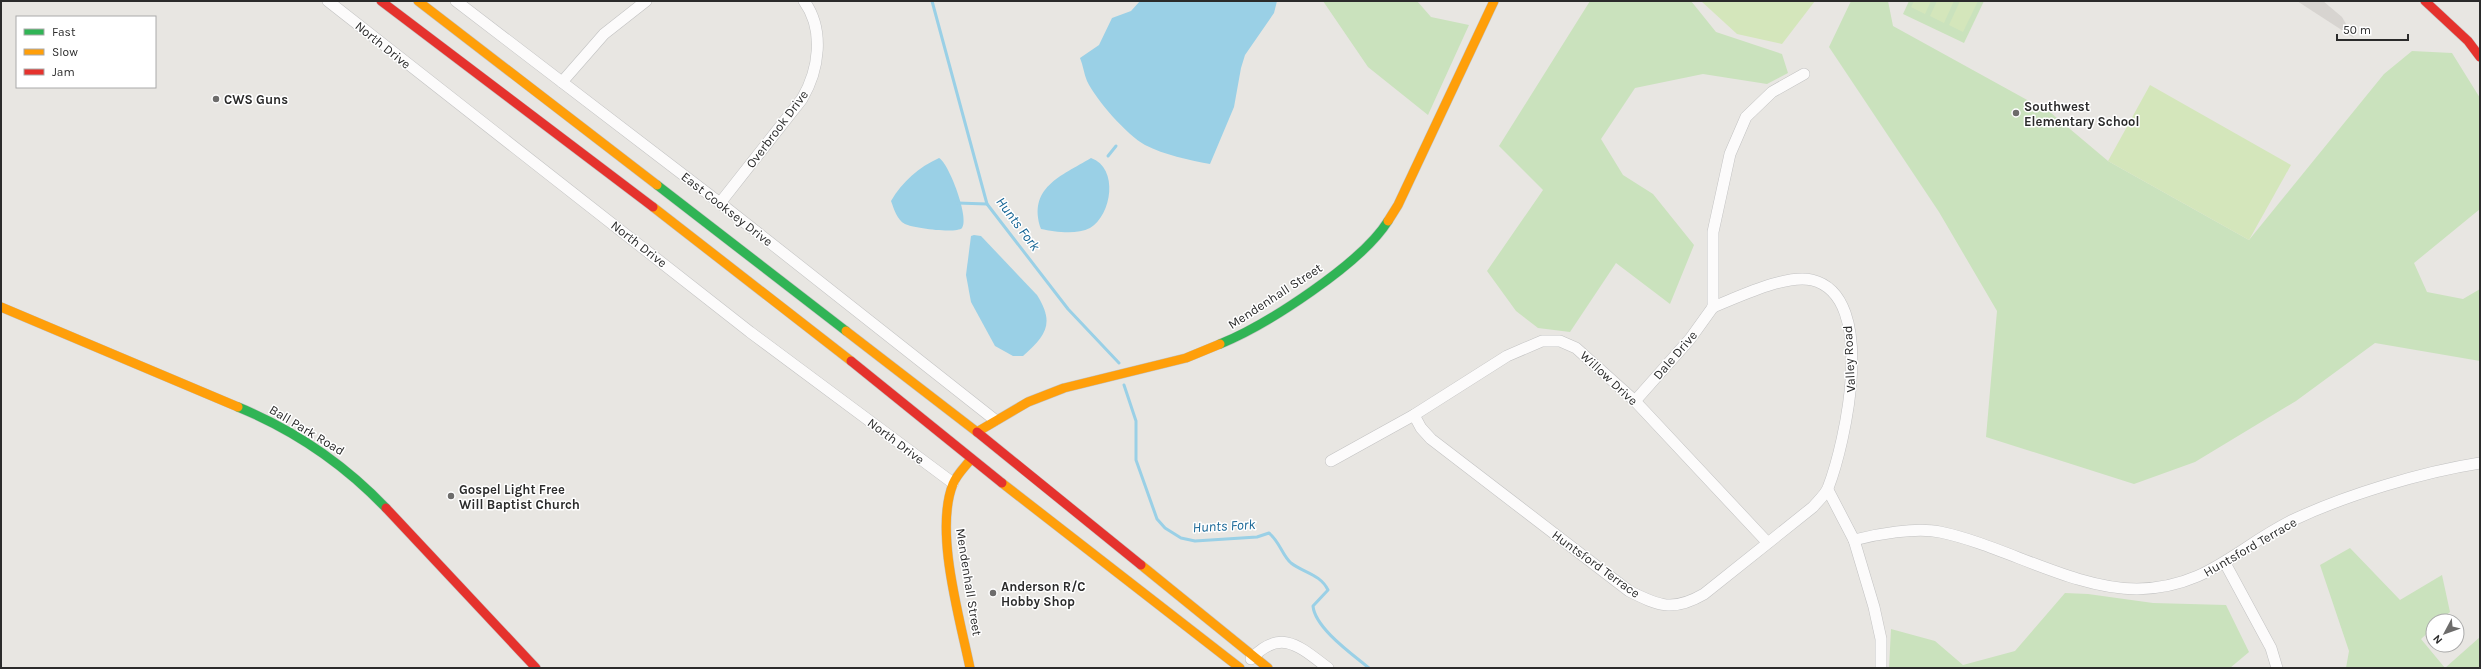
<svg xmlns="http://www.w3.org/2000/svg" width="2481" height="669" font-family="Karla,sans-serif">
  <rect width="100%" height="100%" fill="#e8e6e2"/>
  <!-- green -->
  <g fill="#cae2bd">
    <path d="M1323,1H1417L1431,17L1469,25L1428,115L1368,67Z"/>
    <path d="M1590,1H1691L1716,32L1782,54L1788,73L1767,84L1703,74L1635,88L1601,139L1623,175L1653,194L1694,245L1670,304L1616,263L1570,332L1538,328L1516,311L1487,271L1543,190L1499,146Z"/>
    <path d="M1851,1H1888L1893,26L2051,113L2108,161L2249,240L2384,74L2412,51L2452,53L2480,98V209L2414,263L2427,292L2463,299L2480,289V361L2375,343L2296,401L2195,462L2134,484L1986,437L1997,311L1939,212L1829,47Z"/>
    <path d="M1909,1H1984L1964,43L1903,14Z"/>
    <path d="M2350,548L2400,600L2442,575L2450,612L2440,621H2433V628L2421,639L2445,668L2480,637V668H2346L2349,651L2320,565Z"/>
    <path d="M2065,593L2088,594L2153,603L2226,605L2249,652L2230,668H1889L1891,629L1935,641L1963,665L2015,651Z"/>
  </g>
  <!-- pitch -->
  <g fill="#d4e6bb">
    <path d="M1701,1H1815L1782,44L1737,34Z"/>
    <path d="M1914,1H1931L1925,14L1911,7Z"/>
    <path d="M1937,1H1954L1944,23L1930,16Z"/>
    <path d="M1960,1H1978L1963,32L1949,25Z"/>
    <path d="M2150,85L2291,165L2249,240L2108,161Z"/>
  </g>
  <!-- plaza -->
  <path fill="#d7d4d0" d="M2297,1H2323L2342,17L2354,38Z"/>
  <!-- water -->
  <g fill="#9ad0e6">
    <path d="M1140,1H1277L1274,13L1245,55L1241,68L1234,107L1210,164C1188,160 1165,155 1145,145C1127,135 1096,100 1087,81C1084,74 1083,65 1080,58L1099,45L1112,18L1131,11Z"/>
    <path d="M939,158C949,163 970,219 962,228C956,234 913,228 905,224C897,220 894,209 891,201C902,182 919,167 939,158Z"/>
    <path d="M1091,158C1119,168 1112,215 1090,228C1077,235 1055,232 1041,229C1027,188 1061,176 1091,158Z"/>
    <path d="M974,235L981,236L1037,295C1055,324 1046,335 1023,356H1013L995,346L971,302L966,275L971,236Z"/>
  </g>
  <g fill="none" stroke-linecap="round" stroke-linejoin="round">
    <!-- stream -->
    <g stroke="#9ad0e6" stroke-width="3">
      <path d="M932,1L987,204L1068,309L1119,363"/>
      <path d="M1108,156L1116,146"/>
      <path d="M957,203L987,204"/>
      <path d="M1124,385L1136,421V460L1157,519L1165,528L1181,538L1195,541L1257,537L1269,533C1280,542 1282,555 1291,563C1304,573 1320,574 1328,590L1313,606C1315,628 1352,654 1369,668"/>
    </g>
    <defs>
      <g id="street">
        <path d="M328,1L750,332L953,483"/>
        <path d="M456,1L720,203L995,420"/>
        <path d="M562,82L604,34L646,1"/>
        <path d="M720,203L802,99C819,70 825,30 804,1"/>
        <path d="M1713,307V232L1730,154L1746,117L1772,92L1804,74"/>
        <path d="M1635,401L1690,339L1713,307"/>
        <path d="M1414,415L1421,428L1431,439L1629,591C1659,606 1673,612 1704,594L1813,507C1818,501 1825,495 1828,488C1845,444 1879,296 1812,280C1785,274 1739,297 1713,307"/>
        <path d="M1331,461L1414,415L1507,356L1542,341H1560L1576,348L1635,401L1767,542"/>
        <path d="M1828,490L1854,540L1874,607L1881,639V668"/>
        <path d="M1854,540C1877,534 1916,527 1940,532C2003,545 2073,589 2137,589C2207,588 2236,548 2293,520C2346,495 2422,472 2480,463"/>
        <path d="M2225,563L2271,648L2277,668"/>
        <path d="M1251,659C1281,627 1300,647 1328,668"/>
      </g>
      <g id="fast">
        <path d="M657,185L846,331"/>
        <path d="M1220,344C1267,325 1362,263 1388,221"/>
        <path d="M238,407C294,430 344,464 386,508"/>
      </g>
      <g id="slow">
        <path d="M418,1L657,185"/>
        <path d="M653,207L851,361"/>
        <path d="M1388,221L1398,205L1494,1"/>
        <path d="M1,307L238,407"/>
        <path d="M846,331L977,432"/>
        <path d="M977,432L1028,402L1064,388L1186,358L1220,344"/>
        <path d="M1002,483L1240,668"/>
        <path d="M1141,565L1268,668"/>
        <path d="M970,668C960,619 934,531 953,484C957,474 965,467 971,459"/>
      </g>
      <g id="jam">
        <path d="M381,1L653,207"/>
        <path d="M2425,1L2468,41L2480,57"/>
        <path d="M851,361L1002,483"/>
        <path d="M977,432L1141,565"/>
        <path d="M386,508L536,668"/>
      </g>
    </defs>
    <!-- street casing -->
    <use href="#street" stroke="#c2c2c2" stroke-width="12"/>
    <!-- fast casing -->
    <use href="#fast" stroke="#c2c2c2" stroke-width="10"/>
    <!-- slow casing -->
    <use href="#slow" stroke="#c2c2c2" stroke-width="10"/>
    <!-- jam casing -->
    <use href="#jam" stroke="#c2c2c2" stroke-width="10"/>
    <!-- street -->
    <use href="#street" stroke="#fcfbfb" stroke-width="11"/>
    <!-- fast -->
    <use href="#fast" stroke="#30b455" stroke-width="9"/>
    <!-- slow -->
    <use href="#slow" stroke="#ff9f0a" stroke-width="9"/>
    <!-- jam -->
    <use href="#jam" stroke="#e5322d" stroke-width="9"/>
  </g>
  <!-- markers -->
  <g fill="#6d6c6b" stroke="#fff" stroke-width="1.5">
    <circle cx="216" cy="99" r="4"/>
    <circle cx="2016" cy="113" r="4"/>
    <circle cx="451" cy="496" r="4"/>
    <circle cx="993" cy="593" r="4"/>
  </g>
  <g text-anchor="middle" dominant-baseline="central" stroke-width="3" stroke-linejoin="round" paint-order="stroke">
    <!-- street labels -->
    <g font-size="13" fill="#2b2b2b" stroke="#fff">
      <text transform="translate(383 45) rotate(39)">North Drive</text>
      <text transform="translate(777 129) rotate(-53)">Overbrook Drive</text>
      <text transform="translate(727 209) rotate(38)">East Cooksey Drive</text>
      <text transform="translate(639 244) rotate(38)">North Drive</text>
      <text transform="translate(1275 296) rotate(-33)">Mendenhall Street</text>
      <text transform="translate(1675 355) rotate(-49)">Dale Drive</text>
      <text transform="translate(1849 359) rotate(-93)">Valley Road</text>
      <text transform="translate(1609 378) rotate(43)">Willow Drive</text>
      <text transform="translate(307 430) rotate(31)">Ball Park Road</text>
      <text transform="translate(896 441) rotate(37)">North Drive</text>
      <text transform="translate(2250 547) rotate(-30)">Huntsford Terrace</text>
      <text transform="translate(1596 564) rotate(36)">Huntsford Terrace</text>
      <text transform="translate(969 582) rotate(81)">Mendenhall Street</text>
    </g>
    <!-- poi labels -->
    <g font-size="13" font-weight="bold" fill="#2b2b2b" stroke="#fff" text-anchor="start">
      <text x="224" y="99">CWS Guns</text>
      <text x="2024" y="106">Southwest<tspan x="2024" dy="15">Elementary School</tspan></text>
      <text x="459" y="489">Gospel Light Free<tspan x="459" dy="15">Will Baptist Church</tspan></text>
      <text x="1001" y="586">Anderson R/C<tspan x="1001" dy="15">Hobby Shop</tspan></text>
    </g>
    <!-- water labels -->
    <g font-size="14" font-style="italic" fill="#166595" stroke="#fff">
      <text transform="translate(1018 224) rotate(53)">Hunts Fork</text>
      <text transform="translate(1224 526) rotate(-3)">Hunts Fork</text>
    </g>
  </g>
  <!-- border -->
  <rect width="2481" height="669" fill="none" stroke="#2b2b2b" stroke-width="4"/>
  <!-- legend -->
  <rect x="16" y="16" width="140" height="72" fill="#ffffff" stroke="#aaaaaa"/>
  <rect x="24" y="29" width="20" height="6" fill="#30b455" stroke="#aaaaaa"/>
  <text x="52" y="36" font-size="12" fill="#2b2b2b">Fast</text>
  <rect x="24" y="49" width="20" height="6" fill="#ff9f0a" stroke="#aaaaaa"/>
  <text x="52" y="56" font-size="12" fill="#2b2b2b">Slow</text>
  <rect x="24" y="69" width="20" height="6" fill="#e5322d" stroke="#aaaaaa"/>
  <text x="52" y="76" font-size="12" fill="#2b2b2b">Jam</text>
  <!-- north arrow -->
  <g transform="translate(2445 633) rotate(229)"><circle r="19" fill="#ffffff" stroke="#aaaaaa"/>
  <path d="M0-3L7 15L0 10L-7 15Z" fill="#6d6c6b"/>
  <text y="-6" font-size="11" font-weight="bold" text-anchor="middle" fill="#2b2b2b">N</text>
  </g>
  <!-- scale -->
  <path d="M2337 34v6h71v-6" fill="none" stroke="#2b2b2b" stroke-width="2"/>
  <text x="2343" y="34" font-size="12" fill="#2b2b2b" stroke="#ffffff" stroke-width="3" paint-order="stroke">50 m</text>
</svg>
